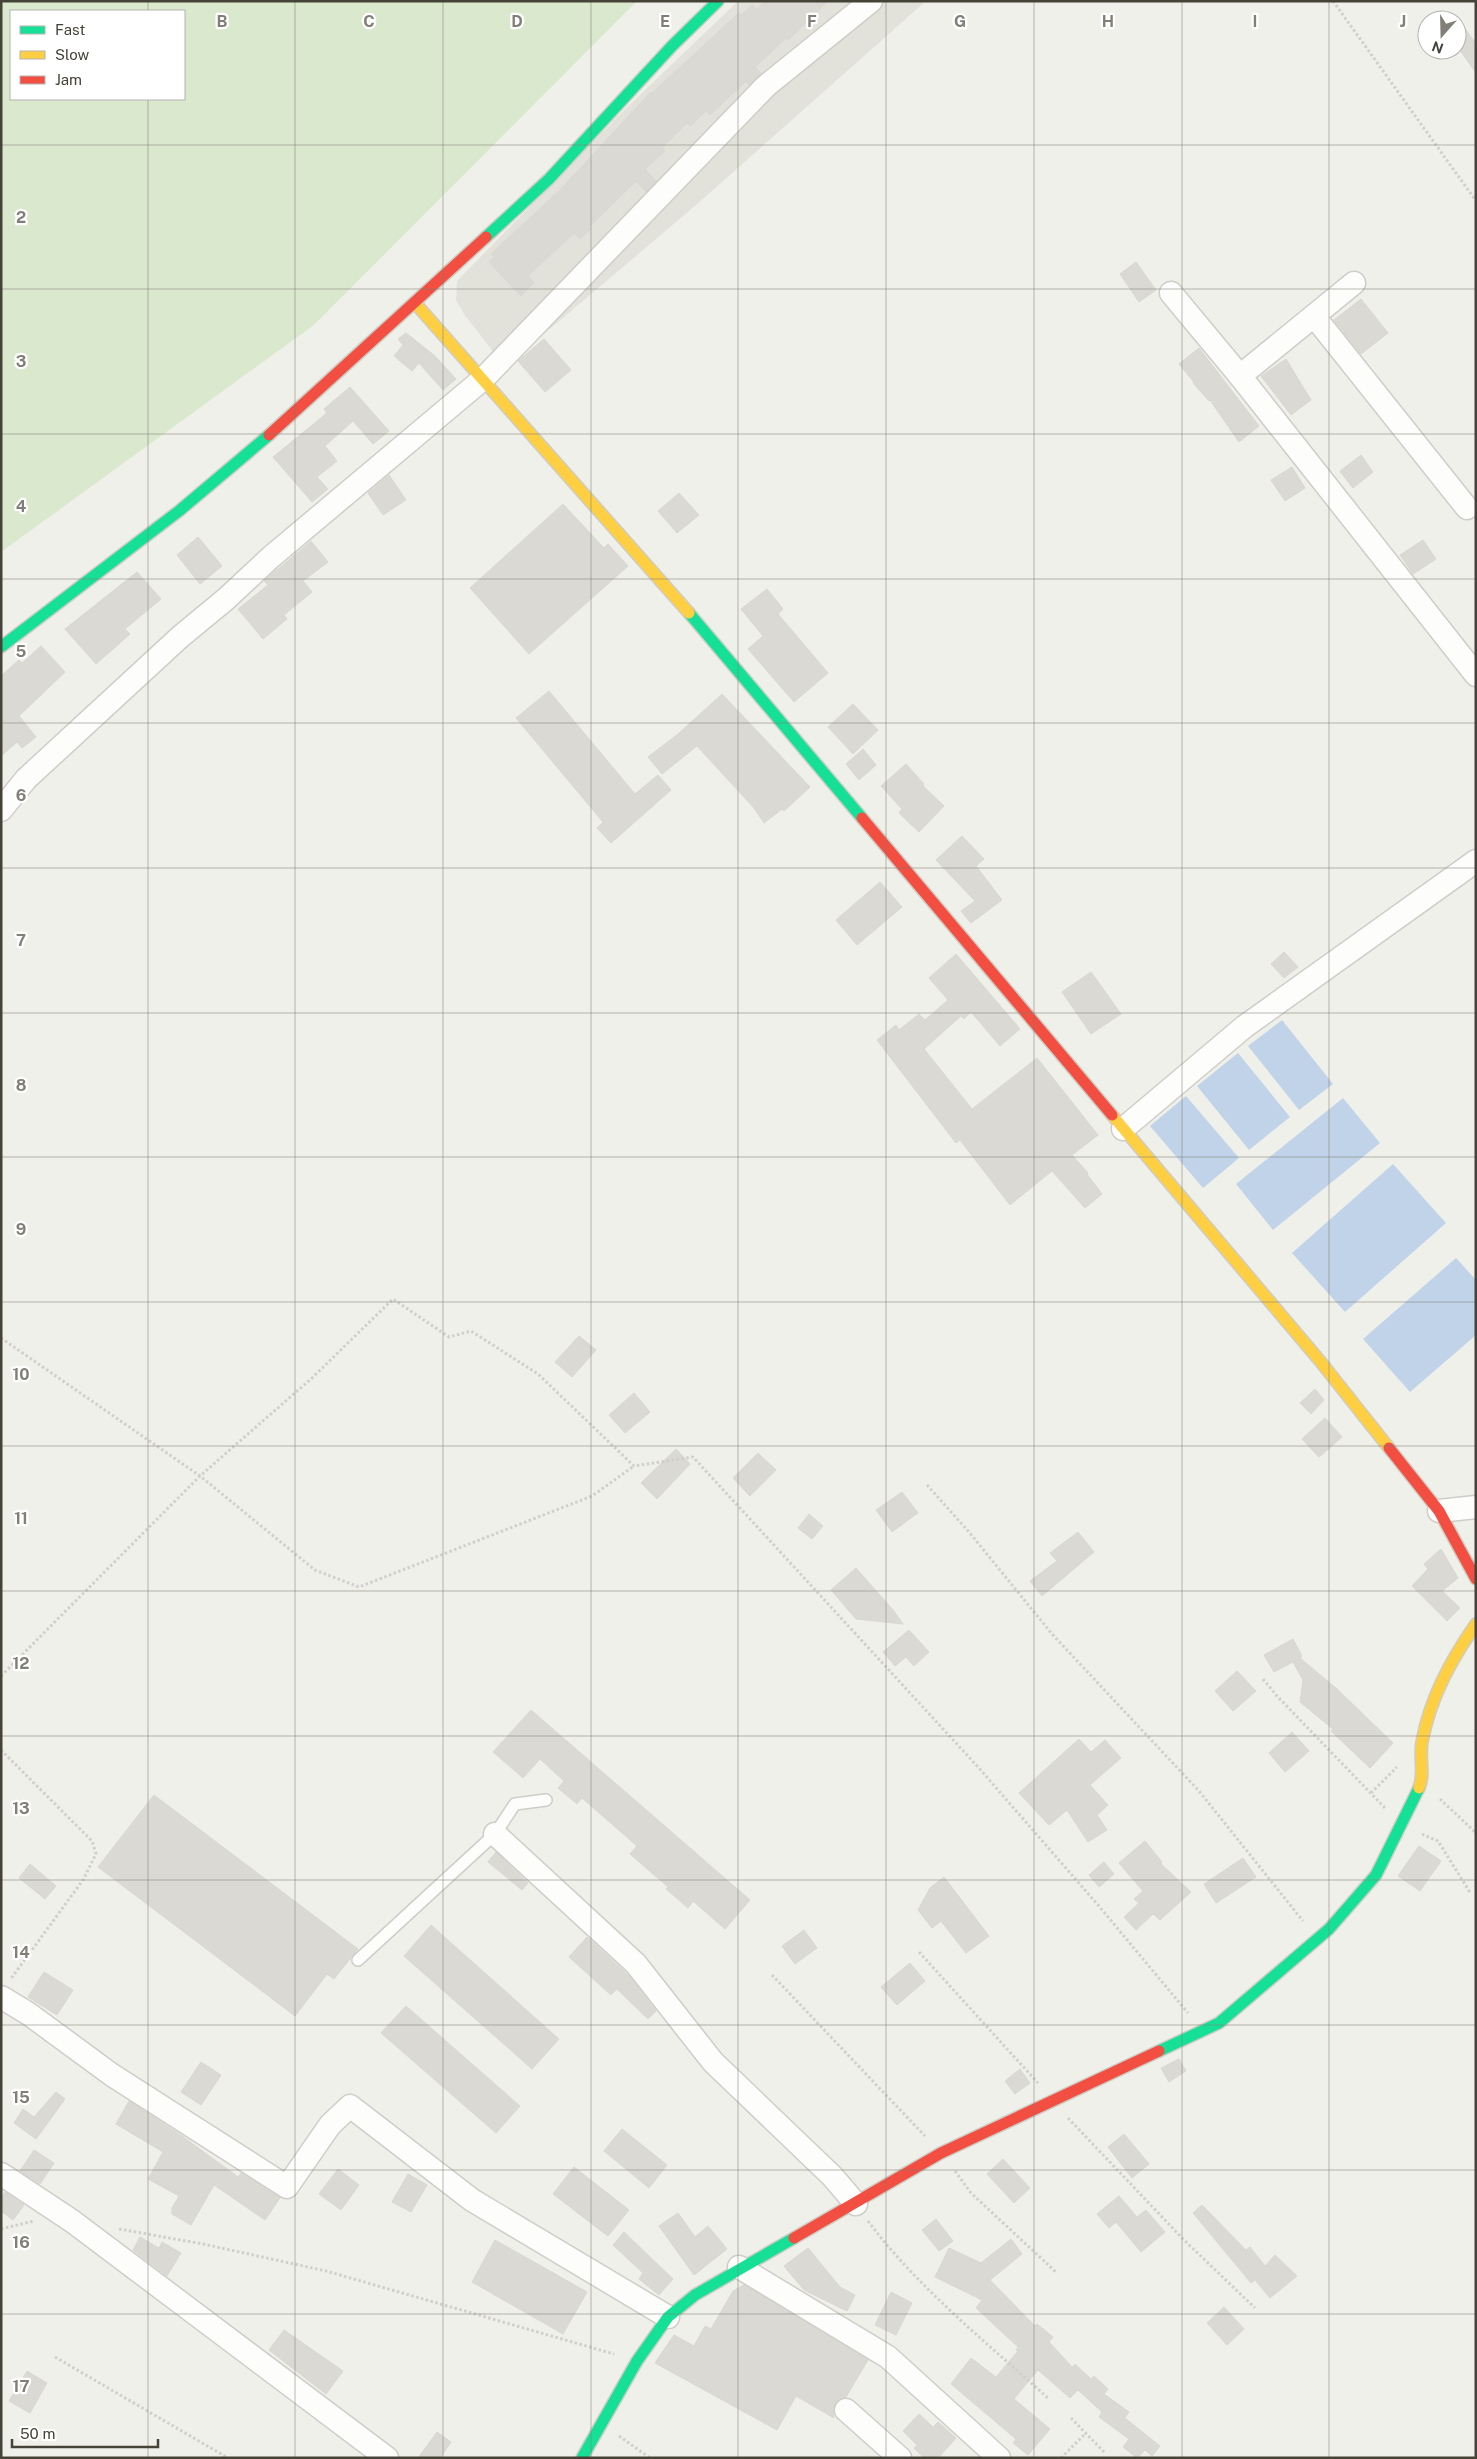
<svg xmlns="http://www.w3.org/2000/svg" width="1477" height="2459" font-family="'Public Sans',sans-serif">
  <rect width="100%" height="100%" fill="#f0f0eb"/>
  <!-- residential -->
  <path fill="#e3e2da" d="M738,1H926L695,206L505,367L464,314L456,300L457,281L620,114Z"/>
  <!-- green -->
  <path fill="#dae8ce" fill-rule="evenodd" d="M1,1H637L314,325L1,552ZM11,11H184V99H11Z"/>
  <!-- water -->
  <g fill="#c0d3e9">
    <path d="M1282,1020L1333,1084L1299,1110L1248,1046Z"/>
    <path d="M1238,1053L1290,1117L1249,1150L1197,1086Z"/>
    <path d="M1186,1096L1239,1158L1203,1188L1150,1126Z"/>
    <path d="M1343,1098L1380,1143L1273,1230L1236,1184Z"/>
    <path d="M1393,1164L1446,1223L1345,1312L1292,1253Z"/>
    <path d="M1456,1258L1476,1280V1335L1410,1392L1363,1339Z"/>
  </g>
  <!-- building -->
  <g fill="#dad9d4" stroke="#d8d7d1">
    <path d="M765,1H828L788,40L786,38L755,67L761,73L749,85L746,81L710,115L706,111L690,126L687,123L662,148L665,151L645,169L656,181L646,192L636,181L589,227L591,229L580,239L574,233L528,276L534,283L521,296L489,262L494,257L491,254L560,190L651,92L652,93L739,13L741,15L752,5L757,9Z"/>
    <path d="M1457,17L1476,44V73L1457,46Z"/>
    <path d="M1136,262L1156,290L1139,302L1120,274Z"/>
    <path d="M1361,299L1388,333L1361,354L1334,320Z"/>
    <path d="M406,333L435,356L456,379L443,390L419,363L412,371L394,356L403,345L398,339Z"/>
    <path d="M544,339L571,370L545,392L518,361Z"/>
    <path d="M1199,348L1259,426L1239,442L1210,400L1209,401L1193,383L1194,382L1179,364Z"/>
    <path d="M1286,359L1311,400L1291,415L1261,376Z"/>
    <path d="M350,387L389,431L373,444L353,421L325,446L337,461L317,477L328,489L312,502L273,457L327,413L324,409Z"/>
    <path d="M1361,455L1373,472L1353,488L1340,471Z"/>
    <path d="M1292,467L1305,488L1285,501L1271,480Z"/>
    <path d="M389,475L406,500L383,515L368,493Z"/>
    <path d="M679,493L699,515L677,533L658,511Z"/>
    <path d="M563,504L604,548L608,544L628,566L529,654L470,588Z"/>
    <path d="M198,537L222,566L200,584L177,555Z"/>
    <path d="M1423,540L1436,559L1413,574L1400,555Z"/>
    <path d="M311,541L328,562L303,581L312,592L284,615L287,619L263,639L238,609L268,585L264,581Z"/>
    <path d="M137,572L161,599L125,629L130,634L96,664L65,629Z"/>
    <path d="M767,589L783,609L778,614L828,673L794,702L748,649L763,636L741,609Z"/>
    <path d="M41,646L65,672L19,716L36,737L22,748L17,742L1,756V676L19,660L22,663Z"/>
    <path d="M549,691L635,794L658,775L671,790L611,843L597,828L603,822L516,718Z"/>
    <path d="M722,694L810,787L784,811L782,809L764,823L754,808L697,746L662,774L648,757L678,734Z"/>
    <path d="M853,704L878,730L853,754L828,727Z"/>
    <path d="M863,749L876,765L859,780L846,764Z"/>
    <path d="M906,764L924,784L923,786L944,806L919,832L899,813L902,809L881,786Z"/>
    <path d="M962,836L984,859L976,866L1002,900L971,923L961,911L975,901L936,860Z"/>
    <path d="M880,882L902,907L857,945L836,920Z"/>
    <path d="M1284,952L1298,967L1284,978L1271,964Z"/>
    <path d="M956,954L1020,1029L1000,1046L971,1012L964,1019L961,1016L924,1049L972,1109L1037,1058L1098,1135L1072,1155L1088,1173L1087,1174L1102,1194L1085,1208L1052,1171L1010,1205L960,1140L956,1143L877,1040L896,1025L899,1030L919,1014L925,1020L948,1000L929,978Z"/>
    <path d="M1091,972L1121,1014L1091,1034L1062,992Z"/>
    <path d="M579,1336L596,1350L572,1377L555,1362Z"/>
    <path d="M1315,1389L1324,1400L1311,1414L1300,1403Z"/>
    <path d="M634,1393L650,1412L625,1433L609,1415Z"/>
    <path d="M1325,1418L1342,1437L1319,1457L1302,1439Z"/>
    <path d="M676,1449L690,1464L657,1499L641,1483Z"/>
    <path d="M758,1453L776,1470L750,1496L733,1478Z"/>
    <path d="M902,1492L918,1513L892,1532L876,1510Z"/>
    <path d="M809,1514L823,1526L812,1539L798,1528Z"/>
    <path d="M1078,1532L1094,1552L1042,1596L1030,1581L1057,1561L1050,1553Z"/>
    <path d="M1441,1549L1458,1578L1442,1591L1460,1608L1447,1621L1412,1586L1428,1569L1424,1564Z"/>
    <path d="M856,1568L893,1610L903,1624L856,1619L831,1590Z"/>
    <path d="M909,1630L929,1652L914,1666L906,1657L895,1666L883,1652Z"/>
    <path d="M1293,1639L1302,1656L1300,1658L1337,1689L1393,1743L1370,1768L1331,1731L1333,1729L1300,1702L1303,1680L1293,1662L1274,1672L1264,1655Z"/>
    <path d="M1237,1671L1256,1691L1233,1711L1215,1691Z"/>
    <path d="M531,1710L750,1900L725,1929L693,1901L688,1908L666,1889L668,1887L630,1854L637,1846L582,1798L577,1804L558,1788L564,1781L540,1759L523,1778L493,1752Z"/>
    <path d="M1292,1732L1309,1751L1285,1772L1269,1753Z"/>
    <path d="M1079,1739L1091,1752L1105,1740L1121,1758L1090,1785L1108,1805L1097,1815L1107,1830L1088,1842L1067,1810L1049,1825L1019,1793Z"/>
    <path d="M154,1795L358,1949L334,1979L327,1974L295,2016L98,1867Z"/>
    <path d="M1145,1841L1162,1862L1161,1864L1191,1892L1160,1920L1153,1914L1136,1930L1124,1917L1139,1903L1134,1899L1143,1891L1119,1863Z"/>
    <path d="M1419,1846L1441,1861L1420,1891L1398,1876Z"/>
    <path d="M496,1852L528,1883L522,1890L488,1862Z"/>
    <path d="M1243,1858L1256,1877L1216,1903L1204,1884Z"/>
    <path d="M1104,1862L1114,1874L1099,1887L1089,1875Z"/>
    <path d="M30,1864L56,1886L45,1899L19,1878Z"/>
    <path d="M944,1877L989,1936L966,1953L941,1921L932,1928L918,1910L930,1888Z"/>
    <path d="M431,1925L559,2039L532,2069L404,1956Z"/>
    <path d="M804,1930L817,1948L795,1964L782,1946Z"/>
    <path d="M587,1937L629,1976L656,2011L648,2019L617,1989L611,1995L569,1957Z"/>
    <path d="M910,1963L925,1981L897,2005L881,1987Z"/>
    <path d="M44,1972L73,1990L57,2015L28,1997Z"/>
    <path d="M406,2006L520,2106L496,2133L381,2033Z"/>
    <path d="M1179,2059L1186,2071L1169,2082L1161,2068Z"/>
    <path d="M201,2062L221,2075L201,2105L181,2092Z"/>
    <path d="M1020,2069L1030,2083L1015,2094L1005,2081Z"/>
    <path d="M56,2092L65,2099L36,2139L14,2123L23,2109L34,2117Z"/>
    <path d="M129,2101L182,2136L238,2177L241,2173L280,2198L265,2220L214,2185L191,2225L172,2214V2208L179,2196L148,2179L163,2152L116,2124Z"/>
    <path d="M622,2129L667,2165L649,2188L604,2151Z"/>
    <path d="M1124,2134L1149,2164L1132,2178L1108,2147Z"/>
    <path d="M34,2150L54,2163L40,2184L20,2171Z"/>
    <path d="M1003,2159L1030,2188L1014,2203L987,2174Z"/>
    <path d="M574,2167L629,2210L608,2236L553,2194Z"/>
    <path d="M338,2169L359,2185L341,2210L319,2194Z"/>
    <path d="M408,2174L427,2185L411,2212L392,2202Z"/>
    <path d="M5,2192L24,2205L13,2220L1,2211V2198Z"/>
    <path d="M1119,2196L1137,2217L1146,2210L1165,2232L1141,2252L1116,2222L1109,2228L1097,2214Z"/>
    <path d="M1202,2205L1246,2250L1250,2247L1265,2266L1275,2255L1297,2276L1270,2298L1255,2280L1251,2283L1193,2213Z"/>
    <path d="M678,2213L695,2237L708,2226L727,2249L694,2275L659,2226Z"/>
    <path d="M936,2219L953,2241L939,2251L922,2230Z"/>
    <path d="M624,2232L673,2279L659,2295L639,2279L643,2273L613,2245Z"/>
    <path d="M140,2237L159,2248L162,2242L181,2253L167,2276L133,2250Z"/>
    <path d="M1011,2239L1022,2254L990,2280L1035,2326L1037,2324L1053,2337L1049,2342L1072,2367L1075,2364L1091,2379L1094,2376L1108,2389L1104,2394L1129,2412L1125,2418L1160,2446L1152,2456L1145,2450L1137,2458L1123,2447L1129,2439L1099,2417L1102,2412L1078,2390L1070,2398L1038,2370L1014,2399L1050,2429L1028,2455L1013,2443L1016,2439L951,2384L971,2358L996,2377L1018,2351L1016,2350L1018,2347L976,2308L982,2300L935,2277L949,2248L981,2263Z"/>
    <path d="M495,2240L587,2292L563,2334L472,2282Z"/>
    <path d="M808,2248L840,2287L855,2295L847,2311L804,2290L784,2266Z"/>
    <path d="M744,2285L868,2360L846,2397L836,2402L833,2408L834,2418L796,2396L777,2430L655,2363L674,2335L694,2346L705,2326L711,2329L733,2291Z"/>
    <path d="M891,2292L912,2303L896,2335L875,2325Z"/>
    <path d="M1224,2307L1244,2329L1227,2345L1207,2323Z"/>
    <path d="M284,2330L343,2371L326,2394L269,2350Z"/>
    <path d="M27,2371L47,2383L30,2413L9,2401Z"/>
    <path d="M919,2414L933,2427L938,2422L956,2438L938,2458H924L914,2448L917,2445L903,2431Z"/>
    <path d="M437,2432L451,2442L440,2458H418Z"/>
  </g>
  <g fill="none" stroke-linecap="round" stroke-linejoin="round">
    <defs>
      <path id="lane" d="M358,1960L495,1834L515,1804L546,1800"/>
      <g id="street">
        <path d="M1171,293L1240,376L1476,675"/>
        <path d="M1314,316L1467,508"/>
        <path d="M1240,376L1354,283"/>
        <path d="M1,810L26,779L180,637L226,599L271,557L483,379L766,86L871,1"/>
        <path d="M1123,1129L1244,1027L1476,861"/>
        <path d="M1439,1511L1476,1507"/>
        <path d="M495,1834L636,1964L713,2062L832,2176L856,2204"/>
        <path d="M1,1997L29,2014L112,2075L287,2187L330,2125L350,2106L472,2200L668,2317"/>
        <path d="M1,2174L72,2221L387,2458"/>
        <path d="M739,2267L888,2357L999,2458"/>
        <path d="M846,2410L900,2458"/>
      </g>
      <g id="fast">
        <path d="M486,237L549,179L672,46L718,1"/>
        <path d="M689,613L862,818"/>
        <path d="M1,647L179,511L269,435"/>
        <path d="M1159,2051L1219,2023L1329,1929L1376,1875L1419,1788"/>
        <path d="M582,2458L637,2361L668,2317L695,2295L794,2238"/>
      </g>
      <g id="slow">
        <path d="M415,303L689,613"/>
        <path d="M1112,1115L1320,1361L1389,1448"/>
        <path d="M1419,1788C1425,1774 1419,1757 1422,1742C1430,1698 1451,1660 1476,1624"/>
      </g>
      <g id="jam">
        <path d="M269,435L486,237"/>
        <path d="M862,818L1112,1115"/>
        <path d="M1389,1448L1439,1511L1476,1579"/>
        <path d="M794,2238L941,2153L1159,2051"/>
      </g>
    </defs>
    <!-- lane casing -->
    <use href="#lane" stroke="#cecdc9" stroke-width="14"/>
    <!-- street casing -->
    <use href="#street" stroke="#cecdc9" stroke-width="25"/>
    <!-- fast casing -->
    <use href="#fast" stroke="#cecdc3" stroke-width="14"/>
    <!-- slow casing -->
    <use href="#slow" stroke="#cecdc3" stroke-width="14"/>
    <!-- jam casing -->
    <use href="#jam" stroke="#cecdc3" stroke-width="14"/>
    <!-- path -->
    <g stroke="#d1cfcc" stroke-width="3" stroke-dasharray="2.5 2.5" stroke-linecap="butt">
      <path d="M1333,1L1476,201"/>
      <path d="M1,1338L200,1476L315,1570L359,1587L592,1496L634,1466"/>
      <path d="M927,1485L969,1532L1052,1634L1199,1791L1303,1921"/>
      <path d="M1,1676L200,1476L312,1378L393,1299L449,1337L471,1331L538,1374L634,1466L693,1457L978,1767L1098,1905L1188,2013"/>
      <path d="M1263,1679L1277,1696L1385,1808"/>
      <path d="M1,1750L92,1841L96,1854L83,1880L10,1980"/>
      <path d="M1371,1793L1397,1767"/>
      <path d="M1440,1799L1476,1833"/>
      <path d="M1422,1834L1438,1841L1471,1894"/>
      <path d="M919,1952L1038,2083"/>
      <path d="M772,1975L925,2136"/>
      <path d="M1068,2118L1183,2239L1255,2308"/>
      <path d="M955,2171L971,2193L1057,2273"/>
      <path d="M868,2221C919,2289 986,2342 1049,2399"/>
      <path d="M1,2229L34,2221"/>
      <path d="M119,2229L203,2244L326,2271L614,2354"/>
      <path d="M55,2357L228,2458"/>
      <path d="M1071,2418L1105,2453"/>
      <path d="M619,2436L650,2458"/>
      <path d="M1061,2458L1086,2433"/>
    </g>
    <!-- lane -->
    <use href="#lane" stroke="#fdfdfc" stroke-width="11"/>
    <!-- street -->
    <use href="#street" stroke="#fdfdfc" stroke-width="22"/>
    <!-- fast -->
    <use href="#fast" stroke="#16e098" stroke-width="11"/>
    <!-- slow -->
    <use href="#slow" stroke="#ffcf43" stroke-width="11"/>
    <!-- jam -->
    <use href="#jam" stroke="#f24e42" stroke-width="11"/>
  </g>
  <!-- grid -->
  <path fill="none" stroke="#817f77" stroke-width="1" stroke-opacity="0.55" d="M148,1V11M295,1V2458M443,1V2458M591,1V2458M738,1V2458M886,1V2458M1034,1V2458M1182,1V2458M1329,1V2458M148,99V2458M1,145H1476M1,289H1476M1,434H1476M1,579H1476M1,723H1476M1,868H1476M1,1013H1476M1,1157H1476M1,1302H1476M1,1446H1476M1,1591H1476M1,1736H1476M1,1880H1476M1,2025H1476M1,2170H1476M1,2314H1476"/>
  <g font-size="16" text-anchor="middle" font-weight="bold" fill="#817f77" stroke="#fff" stroke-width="4.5" stroke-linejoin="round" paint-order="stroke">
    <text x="222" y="27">B</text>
    <text x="369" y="27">C</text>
    <text x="517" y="27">D</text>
    <text x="665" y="27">E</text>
    <text x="812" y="27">F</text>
    <text x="960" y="27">G</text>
    <text x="1108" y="27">H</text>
    <text x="1255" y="27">I</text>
    <text x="1403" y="27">J</text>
    <text x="21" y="223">2</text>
    <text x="21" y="367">3</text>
    <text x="21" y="512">4</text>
    <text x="21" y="657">5</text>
    <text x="21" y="801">6</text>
    <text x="21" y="946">7</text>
    <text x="21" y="1091">8</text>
    <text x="21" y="1235">9</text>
    <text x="21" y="1380">10</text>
    <text x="21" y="1524">11</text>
    <text x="21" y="1669">12</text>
    <text x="21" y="1814">13</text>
    <text x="21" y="1958">14</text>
    <text x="21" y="2103">15</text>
    <text x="21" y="2248">16</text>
    <text x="21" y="2392">17</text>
  </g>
  <!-- border -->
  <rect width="1477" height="2459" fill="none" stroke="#454238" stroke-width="5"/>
  <!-- legend -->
  <rect x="10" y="10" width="175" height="90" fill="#ffffff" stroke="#b5b3af"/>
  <rect x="20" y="26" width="25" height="8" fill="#16e098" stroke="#b5b3af"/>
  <text x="55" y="35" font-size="15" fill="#454238">Fast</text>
  <rect x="20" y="51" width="25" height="8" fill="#ffcf43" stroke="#b5b3af"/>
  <text x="55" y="60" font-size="15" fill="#454238">Slow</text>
  <rect x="20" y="76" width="25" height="8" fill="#f24e42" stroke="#b5b3af"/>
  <text x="55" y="85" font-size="15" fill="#454238">Jam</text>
  <!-- north arrow -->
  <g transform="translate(1442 35) rotate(200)"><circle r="24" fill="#ffffff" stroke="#b5b3af"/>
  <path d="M0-4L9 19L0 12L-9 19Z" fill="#817f77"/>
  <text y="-8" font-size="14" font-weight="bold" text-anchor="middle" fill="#454238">N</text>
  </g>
  <!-- scale -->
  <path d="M12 2439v8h146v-8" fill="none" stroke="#454238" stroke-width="2.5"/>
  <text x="20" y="2439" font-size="15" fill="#454238" stroke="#ffffff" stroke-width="4" paint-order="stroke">50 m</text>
</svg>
